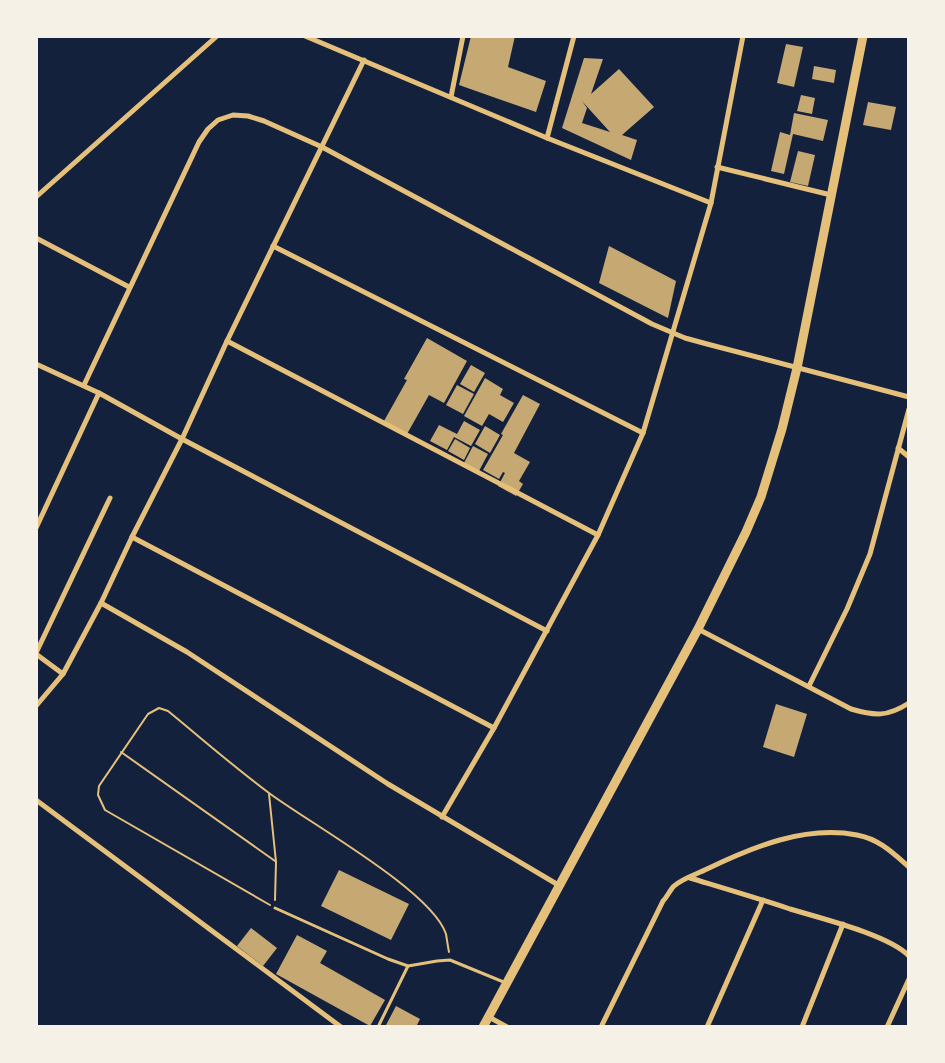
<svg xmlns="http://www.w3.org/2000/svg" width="945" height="1063" font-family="'Varela Round',sans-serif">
  <rect width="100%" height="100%" fill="#14213d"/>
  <!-- building -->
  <g fill="#c6a872" fill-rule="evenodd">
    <path d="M471,36H515L508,67L546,81L536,112L459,85Z"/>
    <path d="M786,44L803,47L794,87L777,83Z"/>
    <path d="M584,58L603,59L591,94L619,69L654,107L622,135L637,140L631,160L562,128ZM582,101L590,110L610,132L582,123L587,108Z"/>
    <path d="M814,66L836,70L834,83L812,79Z"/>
    <path d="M801,95L815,98L812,114L797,111Z"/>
    <path d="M868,102L896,107L891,130L863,125Z"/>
    <path d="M794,113L828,120L823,141L793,134L784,174L771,171L780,132L790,135Z"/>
    <path d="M798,151L815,155L808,186L790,182Z"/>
    <path d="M609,246L676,281L668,318L599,283Z"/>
    <path d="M427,338L467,361L444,403L429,395L407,434L384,421L407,380L404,379Z"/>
    <path d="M471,365L485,373L474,392L460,384Z"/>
    <path d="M485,378L503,389L500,395L514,403L503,422L489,414L482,426L464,416Z"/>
    <path d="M457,385L474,394L463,414L446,405Z"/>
    <path d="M523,395L540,404L514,453L530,462L519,481L523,484L516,496L498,486L505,473L503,472L499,479L483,470L503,435L501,434Z"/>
    <path d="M464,421L480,430L471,446L454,437L447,450L430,441L439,425L457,434Z"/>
    <path d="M485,426L500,435L490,453L475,444Z"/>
    <path d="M455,439L470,448L464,460L448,451Z"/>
    <path d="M473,446L488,454L479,471L464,463Z"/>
    <path d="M776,704L807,714L794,757L763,747Z"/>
    <path d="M339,870L409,904L391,940L321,906Z"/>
    <path d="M251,928L277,948L263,966L237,946Z"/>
    <path d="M297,935L327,951L320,963L385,1000L370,1026L276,974Z"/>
    <path d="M396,1006L420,1019L416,1027H385Z"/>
  </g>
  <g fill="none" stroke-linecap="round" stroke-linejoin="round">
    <!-- path -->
    <g stroke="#e5c07b" stroke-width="2">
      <path d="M121,752L275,861"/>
      <path d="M269,794L276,862L275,900"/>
      <path d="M270,905L105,810L98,795L99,786L148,714L159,708L168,711C201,738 234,767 269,793C309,823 431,890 446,934C447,940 448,947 449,952"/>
    </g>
    <!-- service -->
    <g stroke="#e5c07b" stroke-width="3">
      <path d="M275,908L388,959L408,966L437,961L450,960L506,983"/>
      <path d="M378,1027L408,966"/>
    </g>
    <!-- minor -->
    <g stroke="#e5c07b" stroke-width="5">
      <path d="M305,36L547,138L711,203"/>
      <path d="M451,97L463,36"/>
      <path d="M547,138L574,36"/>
      <path d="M717,167L831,195"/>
      <path d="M36,197L217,36"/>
      <path d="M36,238L129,287"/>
      <path d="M273,246L643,433"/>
      <path d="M227,341L598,535"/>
      <path d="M36,364L99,393L182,439L547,631"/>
      <path d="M84,385L199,142L208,129L218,120L233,115L248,116L264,121L322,147L652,324L685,338L707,344L909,397"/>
      <path d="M898,448L909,457"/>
      <path d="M36,528L99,393"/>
      <path d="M132,537L494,728"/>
      <path d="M101,603L187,652L388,784L560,886"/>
      <path d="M698,629L851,709C875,716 887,717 909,703"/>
      <path d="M36,653L110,498"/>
      <path d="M36,654L63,674"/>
      <path d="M809,686L847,609L870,554L909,409"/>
      <path d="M36,706L63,674L101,603L132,537L182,439L227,341L364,60"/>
      <path d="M36,800L341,1027"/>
      <path d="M442,817L494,728L598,535L643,433L711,203L743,36"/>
      <path d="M690,878C723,888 757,898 790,909C820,918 889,935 909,956"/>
      <path d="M489,1017L507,1027"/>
      <path d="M601,1027L663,901C667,897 670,890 674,886C683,878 697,874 707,869C753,847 805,825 857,835C879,839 893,853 909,867"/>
      <path d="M707,1027L763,900"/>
      <path d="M802,1027L843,924"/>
      <path d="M887,1027L909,979"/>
    </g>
    <!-- trunk -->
    <path stroke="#e5c07b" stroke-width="9" d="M483,1027L698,629L746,532L761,497L782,429L797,368L863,36"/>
  </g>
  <!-- border -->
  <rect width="945" height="1063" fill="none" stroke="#f6f1e7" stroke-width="76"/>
</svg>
